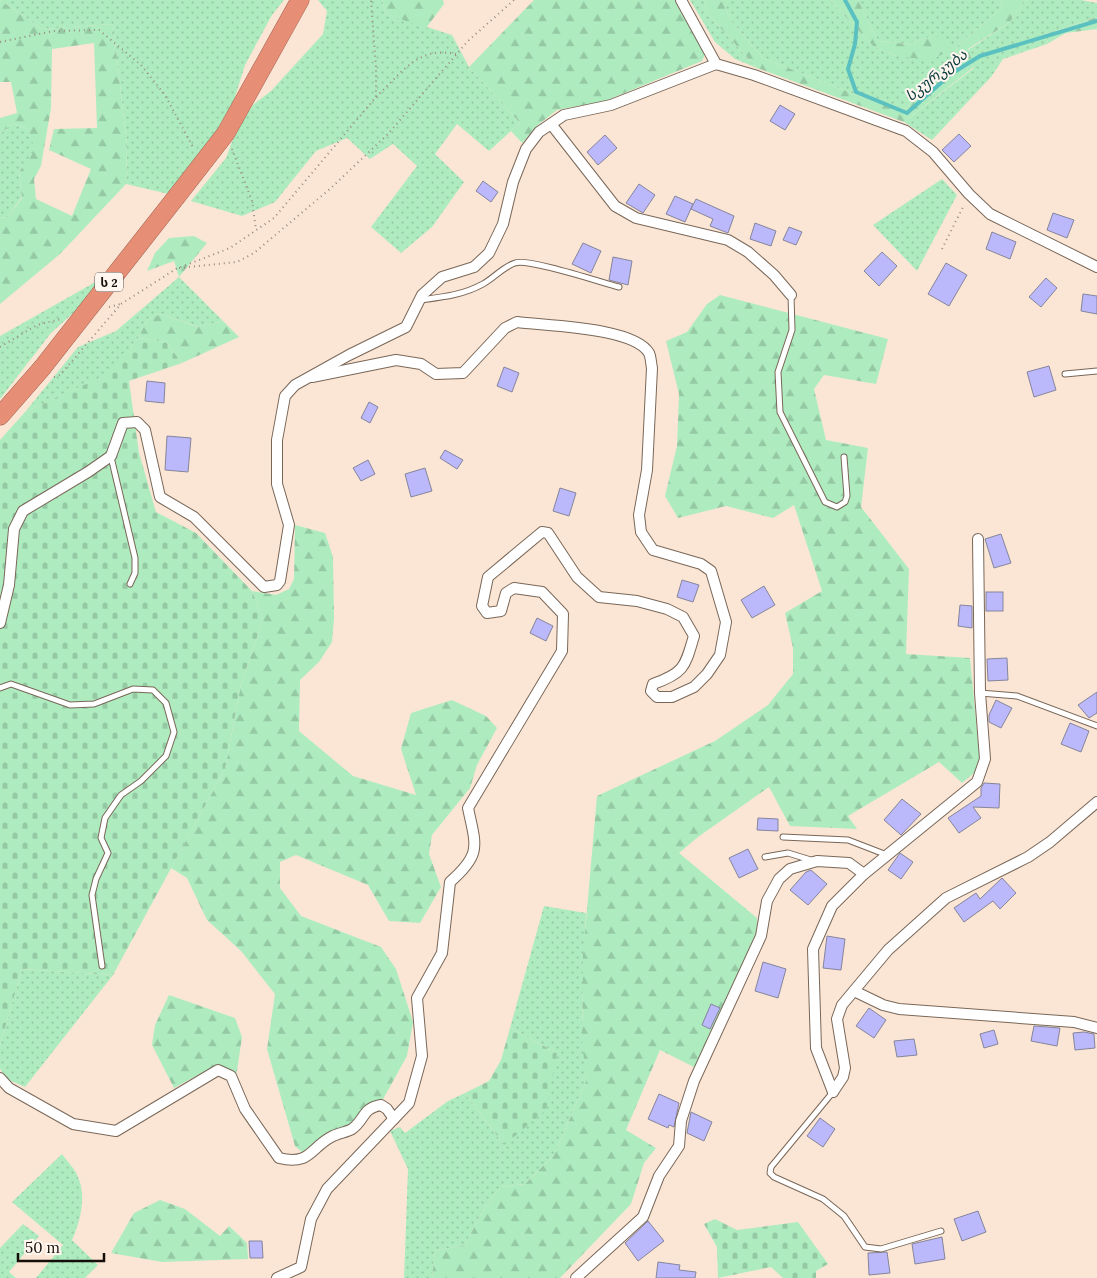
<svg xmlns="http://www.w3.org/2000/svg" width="1097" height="1278" font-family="Lora,'Noto Sans Georgian',serif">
  <defs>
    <pattern id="grass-dots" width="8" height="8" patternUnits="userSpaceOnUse" patternTransform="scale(1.25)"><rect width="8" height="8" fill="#aeecc0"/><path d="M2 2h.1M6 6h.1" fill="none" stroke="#95c9a4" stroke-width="1.8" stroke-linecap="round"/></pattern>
    <pattern id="forest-firs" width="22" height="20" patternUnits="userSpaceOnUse" patternTransform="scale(1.25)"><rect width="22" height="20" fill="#aeecc0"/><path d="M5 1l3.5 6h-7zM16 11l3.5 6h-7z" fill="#95c9a4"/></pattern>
    <pattern id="cemetery-stones" width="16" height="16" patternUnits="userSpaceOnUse" patternTransform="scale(1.25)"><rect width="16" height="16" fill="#aeecc0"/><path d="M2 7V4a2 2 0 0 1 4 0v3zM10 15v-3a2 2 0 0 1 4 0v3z" fill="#95c9a4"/></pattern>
  </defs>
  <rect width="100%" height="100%" fill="#fbe6d5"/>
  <!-- grass -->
  <g fill="url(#grass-dots)">
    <path d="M0,0H284L272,15L245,65L228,119L173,195L126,184L127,145L113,24L42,29Z"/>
    <path d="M318,0H382L386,14L452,35L469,67L520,123L489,151L457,124L435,154L464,182L432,227L401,253L371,227L417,166L393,144L370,159L347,138L316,151L275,202L242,216L191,201L226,158L238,126L254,104L271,91L323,34L327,11Z"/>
    <path d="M690,0H706L705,11L757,68L735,59L715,42Z"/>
    <path d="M722,0H830L873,46L896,56L933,36L908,44L878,41L858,0H1001L1002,8L956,47L958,63L904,109L864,98L763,58L731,21Z"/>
    <path d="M1028,0H1081L1097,3V17L1049,33L1047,44L1003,59L991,77L932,140L904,122L974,68L968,50L1010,22L1023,2Z"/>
    <path d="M13,123L28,129L36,150L19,172L22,197L8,217L0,218V134Z"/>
    <path d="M942,179L957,195L917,271L873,225Z"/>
    <path d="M106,276L102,287L51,333L0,399V336Z"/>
    <path d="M179,277L223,321L199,327L161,314L148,319L138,338L109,374L25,412L78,347L116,331Z"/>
    <path d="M544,906L586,913L582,1015L586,1081L554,1155L525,1184L500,1187L482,1212L465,1245L435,1251L432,1278H404L408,1169L390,1131L400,1127L405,1133L448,1101L465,1093L504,1145L557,1053L510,1028Z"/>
    <path d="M22,969L113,975L25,1087L9,1080L0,1069V1045Z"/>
    <path d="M62,1154C67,1161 75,1169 78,1177C87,1197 80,1222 72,1240L98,1265L85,1278H36L63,1245L12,1202Z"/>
    <path d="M23,1224L39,1236L9,1272L16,1278H0V1248Z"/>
  </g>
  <!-- forest -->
  <g fill="url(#forest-firs)" fill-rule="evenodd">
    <path d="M0,0L42,29L113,24L127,145L126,184L60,254L0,304V218L8,217L22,198L19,172L35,150L28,129L13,123L0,134V118L17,113L11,82H0ZM94,43L97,128L54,129L49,150L91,169L72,216L36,199L34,179L41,166L51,108L52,49Z"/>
    <path d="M382,0H443L444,4L426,28L386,14Z"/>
    <path d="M534,0H675L705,54L702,61L605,101L557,110L539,124L522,143L511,131L520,123L469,67Z"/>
    <path d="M706,0H722L731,21L763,58L864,98L904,109L958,63L956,47L1002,8L1001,0H1028L1023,2L1010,22L968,49L974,67L904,122L757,68L705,11Z"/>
    <path d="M830,0H858L878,41L908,44L933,36L950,40L948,52L929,60L896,56L873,46Z"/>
    <path d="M1097,17V29L1066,33L1047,44L1049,33Z"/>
    <path d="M194,236L207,243L179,277L174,261L147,271L155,253L169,238Z"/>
    <path d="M720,295L888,339L876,384L824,375L814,389L826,440L868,448L861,507L909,569L906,654L970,658L980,762L974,773L962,783L939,762L848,816L857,829L790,826L769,787L698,837L679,853L757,918L758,935L696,1068L660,1050L626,1130L656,1148L644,1163L631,1204L560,1278H432L435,1251L465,1245L482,1212L500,1187L525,1184L554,1155L586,1081L582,1039L583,954L597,796L715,741L768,705L793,674V648L785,613L822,591L794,505L773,518L726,506L678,518L665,496L677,446L679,394L666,341L687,332L707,304Z"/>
    <path d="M161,314L198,327L223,321L239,337L182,363L166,342L138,338L148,319Z"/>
    <path d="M295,525L325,533L333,557L334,618L332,642L319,662L300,680L299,731L353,776L416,795L401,749L411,713L452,700L486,716L497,728L477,765L470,788L432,835L429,854L441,887L420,923L389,921L368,885L296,855L280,862V888L301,916L381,947L396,969L413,1022L407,1056L382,1101L353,1125L304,1154L295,1146L267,1049L275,994L241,951L207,920L187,878L171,868L225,769L241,684L263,620L252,591L276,595L289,589L294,579Z"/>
    <path d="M169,995L235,1018L242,1037L236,1077L218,1064L174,1088L152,1045L155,1025Z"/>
    <path d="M160,1200L185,1209L220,1236L229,1226L247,1243L248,1259L162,1262L111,1253L134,1213Z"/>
  </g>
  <!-- cemetery -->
  <g fill="url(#cemetery-stones)">
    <path d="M138,338L166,342L182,363L129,381L139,453L156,512L196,533L252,591L263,620L241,684L225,769L113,975L22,969L0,1045V440L25,412L108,374Z"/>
    <path d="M510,1028L557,1053L546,1110L504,1145L465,1093L489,1081L501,1060Z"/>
    <path d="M715,1219L737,1230L798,1222L828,1264L816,1271V1278H783L771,1267L718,1278L717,1247L704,1224Z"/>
  </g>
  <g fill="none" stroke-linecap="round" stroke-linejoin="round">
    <!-- stream -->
    <path stroke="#5bc0c0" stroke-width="4" d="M845,0L857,22L855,44L848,69L856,92L907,113L951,74L980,56L1097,21"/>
  </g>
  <!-- building -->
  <g fill="#bbb8fc" stroke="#85859a">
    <path d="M780,105L795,114L785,130L770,121Z"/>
    <path d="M959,134L971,146L954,162L942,150Z"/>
    <path d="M605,135L617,148L598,165L587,152Z"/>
    <path d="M483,181L498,192L491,202L476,191Z"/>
    <path d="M639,184L655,195L643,213L626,203Z"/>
    <path d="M675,196L693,204L685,222L666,214Z"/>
    <path d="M696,199L734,216L728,233L710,226L713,219L691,209Z"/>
    <path d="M1053,213L1074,220L1067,238L1047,230Z"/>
    <path d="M755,223L776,231L771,246L750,239Z"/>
    <path d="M789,227L802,232L796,245L783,240Z"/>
    <path d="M992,232L1016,242L1010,259L986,249Z"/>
    <path d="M583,243L601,251L591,273L572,264Z"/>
    <path d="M882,252L897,266L879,286L864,271Z"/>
    <path d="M613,257L632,261L628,285L609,280Z"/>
    <path d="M946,263L967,275L949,306L928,294Z"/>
    <path d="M1046,278L1057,288L1041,307L1029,297Z"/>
    <path d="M1083,294L1097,296V314L1081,311Z"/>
    <path d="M1049,366L1056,390L1034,397L1027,372Z"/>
    <path d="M504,367L519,373L512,392L497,386Z"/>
    <path d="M147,381L165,383L164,403L145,401Z"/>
    <path d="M369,402L378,407L370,423L361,418Z"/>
    <path d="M167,436L191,438L188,472L165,470Z"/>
    <path d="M445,450L463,460L457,469L440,458Z"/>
    <path d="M368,460L375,474L361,481L353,468Z"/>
    <path d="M425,468L432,491L411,497L405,474Z"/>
    <path d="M560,488L576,493L569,516L553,511Z"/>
    <path d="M1001,534L1011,563L994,568L985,539Z"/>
    <path d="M682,580L699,585L693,602L677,597Z"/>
    <path d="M764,586L775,605L752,618L741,600Z"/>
    <rect x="986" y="592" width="17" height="19"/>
    <path d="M960,605L972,606V628L958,626Z"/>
    <path d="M537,618L553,626L546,641L530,633Z"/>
    <path d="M1007,658L1008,680L988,681L987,659Z"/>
    <path d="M1097,692V713L1089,718L1078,705Z"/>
    <path d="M996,700L1012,708L1001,728L989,722V715Z"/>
    <path d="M1070,723L1089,731L1081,752L1061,744Z"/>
    <path d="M984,783L1000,784L999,808L973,807L981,818L959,833L948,818L981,796V788Z"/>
    <path d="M902,799L921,814L901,835L884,820Z"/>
    <path d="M758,818L778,819V831L757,830Z"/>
    <path d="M748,849L758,869L739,878L729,858Z"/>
    <path d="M900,853L913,862L901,879L888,870Z"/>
    <path d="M811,870L827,884L808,905L790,890L806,872Z"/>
    <path d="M1002,878L1016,893L1000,909L993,901L964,922L954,908L976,893L980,899Z"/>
    <path d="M827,936L845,939L841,970L823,968Z"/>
    <path d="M763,962L786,969L778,998L755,991Z"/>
    <path d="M711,1004L720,1008L710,1029L702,1025Z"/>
    <path d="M869,1008L886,1020L874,1038L856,1026Z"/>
    <path d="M1034,1026L1060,1028L1057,1046L1031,1041Z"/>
    <path d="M994,1030L998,1044L984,1048L980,1034Z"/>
    <path d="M1084,1032L1094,1034L1095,1048L1075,1050L1073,1033Z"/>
    <path d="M914,1039L917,1055L897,1057L894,1041Z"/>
    <path d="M659,1094L679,1103L674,1127L669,1125L668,1128L648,1119Z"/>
    <path d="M691,1112L712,1122L704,1141L687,1133Z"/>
    <path d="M820,1118L835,1129L823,1147L807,1136Z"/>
    <path d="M978,1211L986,1232L962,1241L954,1219Z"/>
    <path d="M648,1221L664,1241L638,1261L625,1243Z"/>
    <path d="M942,1237L945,1259L915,1264L912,1244Z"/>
    <path d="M249,1241H262L263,1258H250Z"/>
    <path d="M887,1252L890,1273L869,1275L868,1253Z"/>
    <path d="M658,1262L680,1265L679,1270L696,1272L695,1278H656Z"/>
  </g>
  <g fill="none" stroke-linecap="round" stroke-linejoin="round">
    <defs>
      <g id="lane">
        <path d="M791,295L792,330L778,372L780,412L825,502L837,507L845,502L847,496L844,457"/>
        <path d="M420,300C443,297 463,295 483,284C494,278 503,267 515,263C528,258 600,282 619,287"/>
        <path d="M1065,374L1097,371"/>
        <path d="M111,457L135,558V573L130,584"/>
        <path d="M0,688L11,684L70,705L94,704L133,689L153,690L166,703L174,732L166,756L141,781L121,795L105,818L101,838L108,853L96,879L92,895L102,966"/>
        <path d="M980,693L1017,696L1097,726"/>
        <path d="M783,837L848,840L887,855"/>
        <path d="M765,857L788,853L814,861"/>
        <path d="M833,1092L771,1167L770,1173L774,1177L823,1199L844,1216L865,1247L881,1249L941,1231"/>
      </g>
      <g id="street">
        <path d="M681,0L716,64L754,75L906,131L933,152L969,194L990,214L1097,267"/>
        <path d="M551,124L615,206L636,218L728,240L748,252L774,275L791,295"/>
        <path d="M0,623L9,585L14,529L23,511L88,472L111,456L123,423L137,422L145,430L160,497L194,517L264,587L277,585L280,581L289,525L277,484V440L285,396L295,385L349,355L406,327L422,295L442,277L474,267L489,253L503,224L513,182L526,149L539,132L564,115L611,105L716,64"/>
        <path d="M854,991L883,1005L899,1009L1074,1022L1097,1028"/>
        <path d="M0,1078L9,1088L73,1124L116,1131L218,1070L231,1076L245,1109L279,1158C311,1166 310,1147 333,1136C339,1133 347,1132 352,1129C365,1120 362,1108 381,1105L387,1109L394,1119"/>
        <path d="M833,1092L816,1048L813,949L832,906L864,874L977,782L985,759L980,693L978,539"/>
        <path d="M833,1092L843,1077L845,1068L837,1019L842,1005L888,950L946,898L1028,857L1050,842L1097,802"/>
        <path d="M277,1278L301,1267L311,1219L327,1189L409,1103L422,1056L417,998L442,953L450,882C482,854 476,846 468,808L562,651L563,614L542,592L514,588L506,593L501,611L487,613L482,606L488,577L542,532L548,533L577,577L599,597L637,601L667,609L683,617L694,636C685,666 685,673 653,684L651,691L657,697H672L694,687L707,674L720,655L726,622L711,571L701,564L653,550L641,532L639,515L647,470L652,368C651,364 651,357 649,353C634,327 546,326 517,322L505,328L463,373L436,374L421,364L396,360L312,377"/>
        <path d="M576,1278L643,1217L659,1176L679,1146L681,1121L694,1081L761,936L767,901L779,879L790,869L817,861L849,863L864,874"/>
      </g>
      <g id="highway">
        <path d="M177,196L226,133L300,0"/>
        <path d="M0,416L42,368"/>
      </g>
    </defs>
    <!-- lane casing -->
    <use href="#lane" stroke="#796758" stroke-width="7"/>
    <!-- street casing -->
    <use href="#street" stroke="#796758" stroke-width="12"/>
    <!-- highway casing -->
    <use href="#highway" stroke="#9e6250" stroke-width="19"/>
    <!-- path -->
    <g stroke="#998a7e" stroke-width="2" stroke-dasharray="1 4" stroke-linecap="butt">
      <path d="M0,42L54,31L99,30L141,65L165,95L194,149"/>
      <path d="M376,97C402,73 417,46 456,54"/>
      <path d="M232,149L252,201L256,230"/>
      <path d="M942,249L964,205"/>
      <path d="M179,268L237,262L254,253L331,188L388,134L468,41L514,0"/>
      <path d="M109,307L121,304"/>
      <path d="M0,347L37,325L61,319"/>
      <path d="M54,377L60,375L121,304L176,269L230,248L274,218L376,97V68L371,0"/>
    </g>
    <!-- lane -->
    <use href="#lane" stroke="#fff" stroke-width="5"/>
    <!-- street -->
    <use href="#street" stroke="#fff" stroke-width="10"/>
    <!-- highway -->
    <use href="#highway" stroke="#e78f76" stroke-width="18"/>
    <defs>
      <path id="highway-bridge" d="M42,368L177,196"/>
    </defs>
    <!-- highway-bridge casing -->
    <use href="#highway-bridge" stroke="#9e6250" stroke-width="19" stroke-linecap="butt"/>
    <!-- highway-bridge -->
    <use href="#highway-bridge" stroke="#e78f76" stroke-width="18"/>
  </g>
  <g text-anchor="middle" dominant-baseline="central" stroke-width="4" stroke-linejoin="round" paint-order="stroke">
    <!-- shield labels -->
    <rect fill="#fff6ef" stroke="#5c544e" stroke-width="1" x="95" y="272.5" width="28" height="19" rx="4"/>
    <g font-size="12" font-weight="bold" fill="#160f09">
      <text x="109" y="282">ს 2</text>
    </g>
    <!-- water labels -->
    <g font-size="15" font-style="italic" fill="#0a3b3c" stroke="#fff6ef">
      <text transform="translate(936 75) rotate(-38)">სკურკუბა</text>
    </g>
  </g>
  <!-- scale -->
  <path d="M18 1253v8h86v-8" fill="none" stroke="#160f09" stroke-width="2.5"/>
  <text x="25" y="1253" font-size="15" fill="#160f09" stroke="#fff6ef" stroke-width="4" paint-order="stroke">50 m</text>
</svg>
